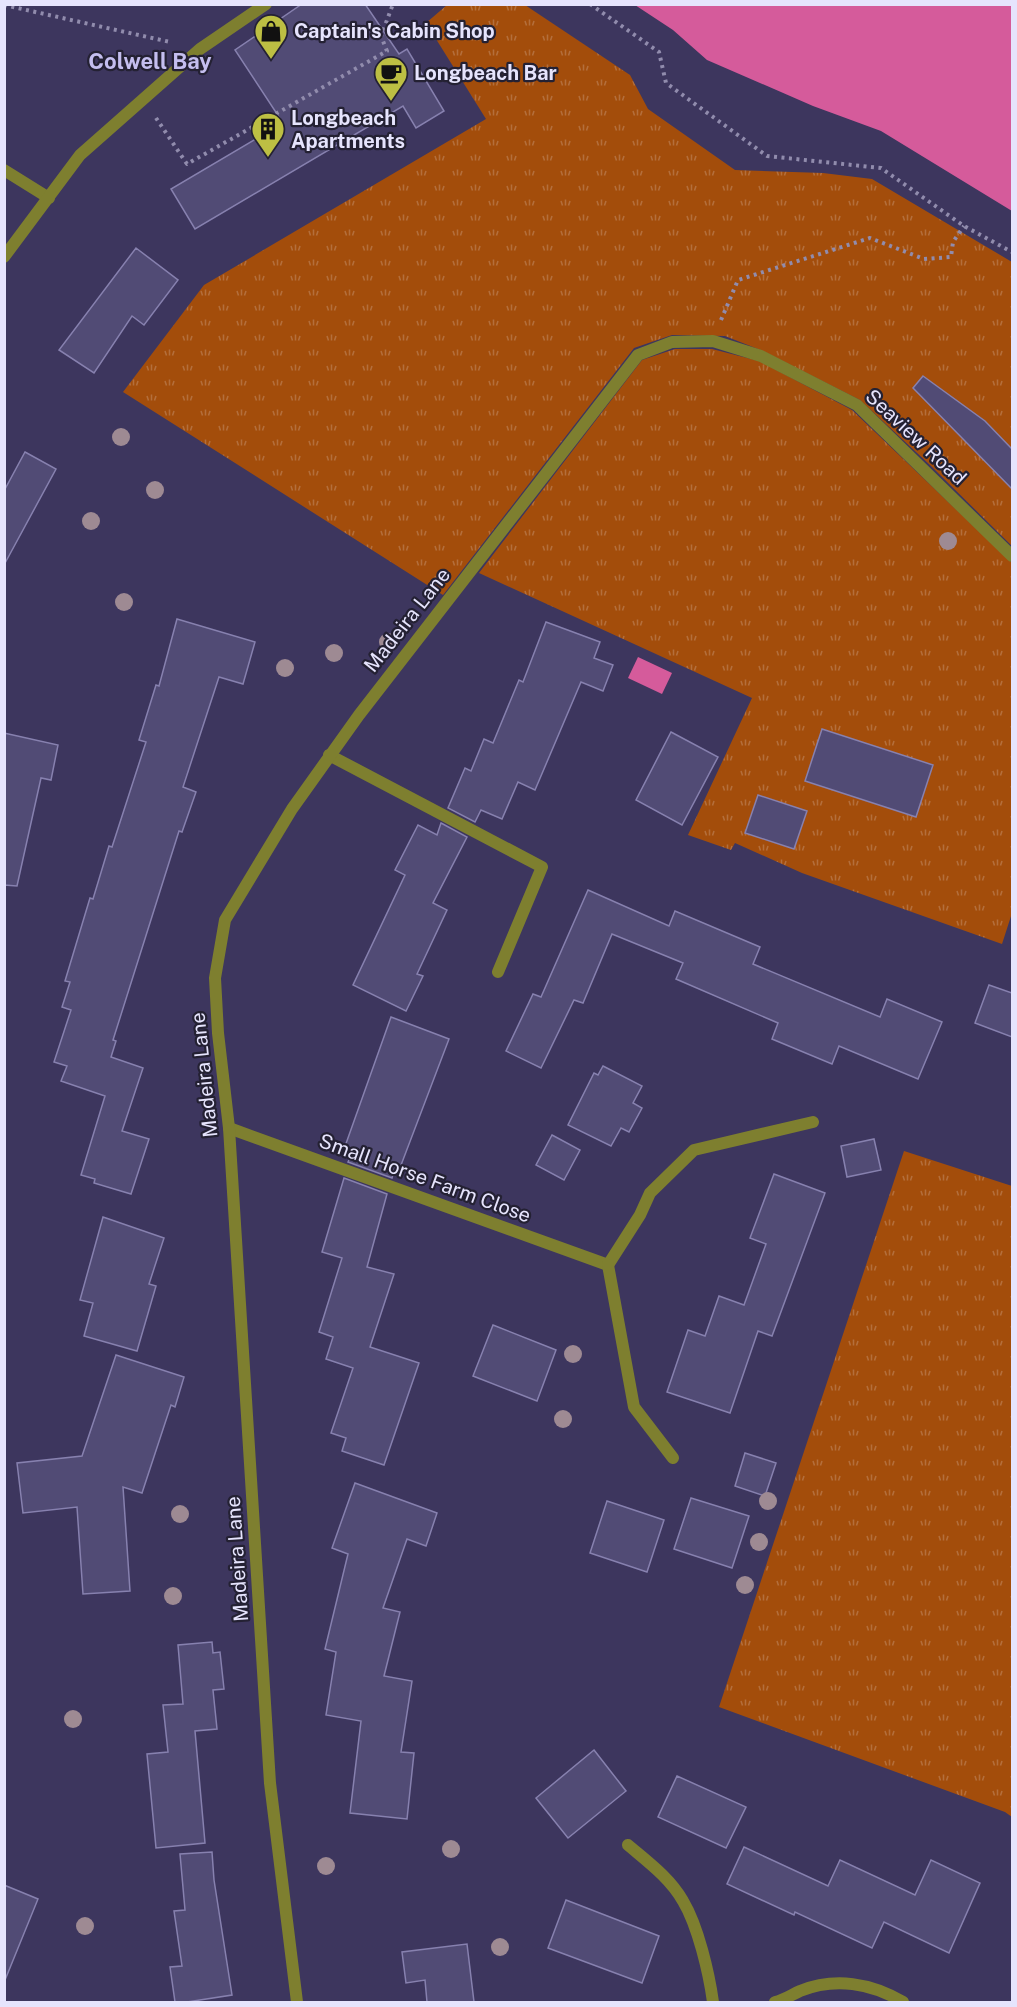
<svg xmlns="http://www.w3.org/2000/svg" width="1017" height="2007" font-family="'Public Sans',sans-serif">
  <defs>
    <pattern id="grass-tufts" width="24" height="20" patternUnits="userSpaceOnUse" patternTransform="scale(1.5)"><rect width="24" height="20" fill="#a34d0b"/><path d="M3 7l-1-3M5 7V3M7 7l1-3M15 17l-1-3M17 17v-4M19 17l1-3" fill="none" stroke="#b46f3c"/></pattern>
  </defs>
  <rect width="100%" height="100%" fill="#3d365e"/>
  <!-- grass -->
  <g fill="url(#grass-tufts)">
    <path d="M447,5H525L630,75L648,109L735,170L823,173L872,179L1012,262V546L930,465L860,400L763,351L725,336L672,335L634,348L443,595L123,392L204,285L486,119L426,23Z"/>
    <path d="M675,349H712L759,361L852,410L1012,563V913L1002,944L802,873L735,843L731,850L688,835L752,698L479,573L642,360Z"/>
    <path d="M904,1151L1012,1186V1817L1005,1812L719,1707Z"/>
  </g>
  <!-- water -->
  <g fill="#d55b9b">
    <path d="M635,5H1012V211L881,131L813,106L707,60L673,30Z"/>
    <path d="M638,657L672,673L662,694L628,678Z"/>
  </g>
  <!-- building -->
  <g fill="#514b75" stroke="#8781af" stroke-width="1.5">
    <path d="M302,4H365L399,54L407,49L444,111L416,128L403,106L195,229L171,189L283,123L235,50Z"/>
    <path d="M136,248L178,280L144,325L132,316L94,373L59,350Z"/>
    <path d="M923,376L985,421L1012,449V489L913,388Z"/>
    <path d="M25,452L56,469L4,565V491Z"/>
    <path d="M177,619L255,642L243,684L219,677L183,787L196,792L182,832L179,831L113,1040L116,1041L111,1057L143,1068L122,1131L149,1139L131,1194L94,1183L95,1179L81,1175L105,1096L61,1081L67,1066L54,1062L71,1010L62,1007L70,982L65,981L90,898L93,899L109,846L112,847L146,742L139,740L156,685L159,686Z"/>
    <path d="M546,622L600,642L594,658L613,665L603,691L581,682L535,790L518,782L502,819L481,810L475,822L448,808L465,768L471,771L484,739L493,743L519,680L523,682Z"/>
    <path d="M822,729L933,765L916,817L805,781Z"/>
    <path d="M671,732L718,757L682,825L636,800Z"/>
    <path d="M4,733L58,745L51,780L41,778L17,886L4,885Z"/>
    <path d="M758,795L807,811L794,849L745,833Z"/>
    <path d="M441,823L467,837L433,903L447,910L417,974L423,976L406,1011L353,985L405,875L395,870L418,825L437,835Z"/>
    <path d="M588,890L669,926L675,911L760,947L753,964L880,1017L887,999L942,1022L918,1079L839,1046L832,1064L772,1039L778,1023L676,979L683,963L612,934L583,1003L574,1000L541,1068L506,1051L533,994L541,997Z"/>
    <path d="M989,985L1012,993V1037L975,1023Z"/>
    <path d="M391,1017L449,1039L398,1173L394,1171L392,1178L348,1162L351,1155L343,1152Z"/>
    <path d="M603,1066L642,1086L633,1103L642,1108L629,1132L621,1128L611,1146L568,1125L594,1073L598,1075Z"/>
    <path d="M552,1135L580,1150L564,1180L536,1165Z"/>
    <path d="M874,1139L881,1170L847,1177L841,1146Z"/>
    <path d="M774,1174L825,1193L772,1336L758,1331L730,1413L667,1392L688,1330L705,1336L719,1296L744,1305L766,1244L750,1238Z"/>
    <path d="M344,1178L387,1194L367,1267L394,1274L370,1347L419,1363L384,1465L342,1451L346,1438L331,1433L353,1368L326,1359L333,1337L319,1332L342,1258L322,1252Z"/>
    <path d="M103,1217L164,1238L149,1284L156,1286L137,1351L84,1336L93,1303L80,1300Z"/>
    <path d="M493,1325L556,1350L537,1401L473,1376Z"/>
    <path d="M116,1355L184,1377L175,1407L171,1405L142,1493L123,1487L130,1591L83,1594L77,1507L23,1513L17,1463L82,1456Z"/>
    <path d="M745,1453L776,1463L765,1496L735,1486Z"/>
    <path d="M355,1483L437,1513L426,1546L407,1539L383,1608L400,1612L384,1676L412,1681L401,1752L414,1753L407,1819L350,1813L361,1721L326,1715L336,1652L325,1649L348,1554L332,1548Z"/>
    <path d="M691,1498L749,1516L732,1568L674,1549Z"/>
    <path d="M607,1501L664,1520L647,1572L590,1553Z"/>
    <path d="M212,1642L213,1653L220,1652L224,1689L213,1690L217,1729L195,1731L205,1843L156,1848L147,1754L168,1752L163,1705L183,1704L178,1645Z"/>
    <path d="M594,1750L626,1791L568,1838L536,1798Z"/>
    <path d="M677,1776L746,1807L726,1848L658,1817Z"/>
    <path d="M744,1847L828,1886L840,1860L915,1895L931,1860L980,1883L949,1953L884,1922L872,1948L795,1912L794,1915L727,1884Z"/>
    <path d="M212,1852L214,1880L232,1995L187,2002H175L170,1967L182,1966L174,1911L185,1910L180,1854Z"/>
    <path d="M4,1885L38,1899L5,1980H4Z"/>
    <path d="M566,1900L659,1936L642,1983L548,1948Z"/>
    <path d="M467,1944L474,2002H427L425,1980L406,1983L402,1952Z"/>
  </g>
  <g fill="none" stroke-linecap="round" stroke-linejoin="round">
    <!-- path -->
    <g stroke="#918cad" stroke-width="4" stroke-dasharray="3 4.5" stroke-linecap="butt">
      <path d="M590,4L659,52L666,83L767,156L881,168L964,226L1012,252"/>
      <path d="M4,5L170,42"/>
      <path d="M156,118L187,164L387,51L381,36L393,4"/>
      <path d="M721,320L738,280L870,238L924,259L951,257L953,242L964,226"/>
    </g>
    <!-- service -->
    <path stroke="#7e7f2f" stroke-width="12" d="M4,170L49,198"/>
    <!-- minor -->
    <g stroke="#7e7f2f" stroke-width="12">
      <path d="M4,257L80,155L200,49L266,4"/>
      <path d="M329,755L542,867L498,972"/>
      <path d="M229,1128L608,1265L640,1215L650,1193L694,1150L813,1122"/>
      <path d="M608,1265L634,1407L673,1458"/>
      <path d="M628,1845C648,1862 670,1878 683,1901C698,1926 709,1973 713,2002"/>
      <path d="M297,2002L270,1783L229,1128L218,1033L215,978L225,920L292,809L359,715L638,355L672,342L713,341L761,356L857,405L1012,556"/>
      <path d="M775,2002C784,2000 791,1995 800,1991C835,1977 871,1983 903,2002"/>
    </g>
  </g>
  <!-- trees -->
  <g fill="#9e8a93">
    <circle cx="121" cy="437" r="9"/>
    <circle cx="155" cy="490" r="9"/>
    <circle cx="91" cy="521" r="9"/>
    <circle cx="948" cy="541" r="9"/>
    <circle cx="124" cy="602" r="9"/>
    <circle cx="388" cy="642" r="9"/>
    <circle cx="334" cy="653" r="9"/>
    <circle cx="285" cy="668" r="9"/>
    <circle cx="573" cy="1354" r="9"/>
    <circle cx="563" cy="1419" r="9"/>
    <circle cx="768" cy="1501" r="9"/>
    <circle cx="180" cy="1514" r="9"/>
    <circle cx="759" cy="1542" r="9"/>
    <circle cx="745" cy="1585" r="9"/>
    <circle cx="173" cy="1596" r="9"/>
    <circle cx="73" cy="1719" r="9"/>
    <circle cx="451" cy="1849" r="9"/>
    <circle cx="326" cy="1866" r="9"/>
    <circle cx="85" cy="1926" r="9"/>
    <circle cx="500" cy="1947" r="9"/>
  </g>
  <!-- icons -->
  <defs>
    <symbol id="shop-pin" viewBox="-11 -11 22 30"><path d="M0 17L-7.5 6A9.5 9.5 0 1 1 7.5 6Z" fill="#bdbf43" stroke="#242133"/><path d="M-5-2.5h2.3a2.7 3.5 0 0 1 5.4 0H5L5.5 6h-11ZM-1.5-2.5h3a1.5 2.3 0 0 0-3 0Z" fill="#111"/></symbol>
    <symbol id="cafe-pin" viewBox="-11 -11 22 30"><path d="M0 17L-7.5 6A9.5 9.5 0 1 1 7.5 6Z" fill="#bdbf43" stroke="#242133"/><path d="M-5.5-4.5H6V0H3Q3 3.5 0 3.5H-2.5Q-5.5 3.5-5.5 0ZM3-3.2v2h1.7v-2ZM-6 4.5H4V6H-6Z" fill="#111"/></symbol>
    <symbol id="building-pin" viewBox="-11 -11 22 30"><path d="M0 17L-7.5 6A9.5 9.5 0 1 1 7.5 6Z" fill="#bdbf43" stroke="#242133"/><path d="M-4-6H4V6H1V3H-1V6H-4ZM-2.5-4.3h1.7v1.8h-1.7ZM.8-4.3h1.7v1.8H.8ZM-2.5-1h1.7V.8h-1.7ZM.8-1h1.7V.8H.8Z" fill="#111"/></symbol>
  </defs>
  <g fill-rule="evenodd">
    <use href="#shop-pin" x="252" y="12" width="38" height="52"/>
    <use href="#cafe-pin" x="372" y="54" width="38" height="52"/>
    <use href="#building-pin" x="249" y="110" width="38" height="52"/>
  </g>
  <g text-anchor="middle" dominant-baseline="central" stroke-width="4.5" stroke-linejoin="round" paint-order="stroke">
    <!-- poi labels -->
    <g font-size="20" font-weight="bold" fill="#e6e4fd" stroke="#242133" text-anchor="start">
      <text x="294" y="31">Captain's Cabin Shop</text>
      <text x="414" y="73">Longbeach Bar</text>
      <text x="291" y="118">Longbeach<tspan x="291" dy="23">Apartments</tspan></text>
    </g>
    <!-- street labels -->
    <g font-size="20" fill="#e6e4fd" stroke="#242133">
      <text transform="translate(916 437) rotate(43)">Seaview Road</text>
      <text transform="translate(407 620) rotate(-52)">Madeira Lane</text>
      <text transform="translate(204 1075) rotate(-96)">Madeira Lane</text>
      <text transform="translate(425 1178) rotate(20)">Small Horse Farm Close</text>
      <text transform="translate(237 1559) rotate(-94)">Madeira Lane</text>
    </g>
    <!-- quarter labels -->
    <g font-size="22" font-weight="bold" fill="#c4beef" stroke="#242133">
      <text x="150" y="61">Colwell Bay</text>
    </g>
  </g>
  <!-- border -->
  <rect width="1017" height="2007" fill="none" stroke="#e6e4fd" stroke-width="12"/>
</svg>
